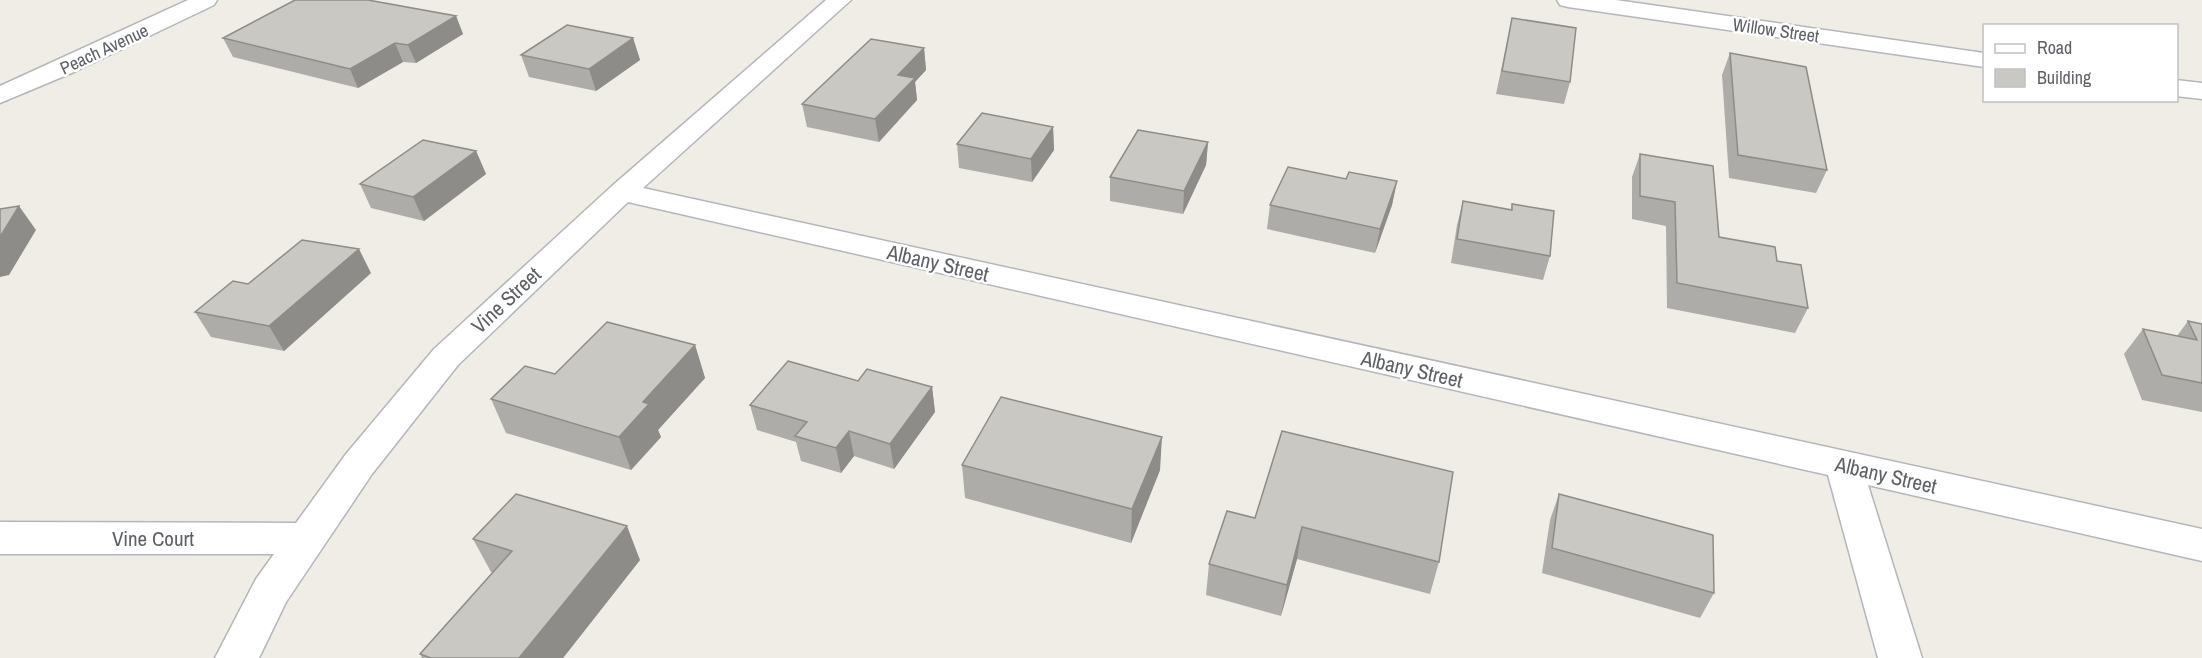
<svg xmlns="http://www.w3.org/2000/svg" width="2202" height="658" font-family="'Archivo Narrow',sans-serif">
  <rect width="100%" height="100%" fill="#efede6"/>
  <g fill="none" stroke-linecap="round" stroke-linejoin="round">
    <defs>
      <g id="minor">
        <path d="M188,0H217L214,5L74,72L0,103V86Z"/>
        <path d="M826,0H851L643,188L2202,529V561L1868,485L1922,658H1878L1828,475L628,202L458,365L372,474L286,602L259,658H215L256,579L274,554H0V522L296,523L346,454L434,349L612,186Z"/>
        <path d="M1557,0H1616L1984,53V67L1568,7L1560,5Z"/>
        <path d="M2176,80L2202,83V99L2176,96Z"/>
      </g>
    </defs>
    <!-- minor casing -->
    <use href="#minor" stroke="#b3b6ba" stroke-width="3"/>
    <!-- minor -->
    <use href="#minor" fill="#fff" fill-rule="evenodd"/>
  </g>
  <!-- wall -->
  <g fill="#aeaca8">
    <path d="M456,16L463,34L416,63L403,62L358,88L233,57L223,38Z"/>
    <path d="M1512,18L1570,82L1564,104L1496,94Z"/>
    <path d="M633,38L640,60L596,91L529,77L521,55Z"/>
    <path d="M924,48L926,70L915,82L917,100L879,142L807,127L802,104Z"/>
    <path d="M1730,53L1827,170L1816,193L1729,178L1722,75Z"/>
    <path d="M1053,127L1054,150L1032,182L959,168L957,144Z"/>
    <path d="M1208,142L1206,165L1183,214L1110,201V177Z"/>
    <path d="M476,151L486,174L424,221L371,208L360,184Z"/>
    <path d="M1640,154L1719,237L1777,261L1808,308L1795,333L1667,308L1666,226L1632,219V177Z"/>
    <path d="M1397,181L1392,205L1375,253L1267,229L1270,205Z"/>
    <path d="M1463,201L1511,210L1512,204L1550,256L1543,280L1451,263L1457,225Z"/>
    <path d="M371,273L284,351L211,337L195,312L248,284Z"/>
    <path d="M2188,321L2202,324V412L2142,400L2124,354L2143,329L2177,336Z"/>
    <path d="M695,345L705,378L658,430L661,437L631,470L506,433L491,399L555,374Z"/>
    <path d="M858,381L932,387L935,412L894,469L854,456L841,473L801,461L796,442L757,430L750,405Z"/>
    <path d="M1282,431L1439,562L1430,594L1297,559L1281,616L1206,595L1209,564L1255,518Z"/>
    <path d="M962,465L1160,470L1131,543L965,498Z"/>
    <path d="M1559,494L1714,593L1700,618L1542,573L1550,520Z"/>
    <path d="M473,539L640,560L563,658H422L420,654L493,573L491,572Z"/>
  </g>
  <!-- shaded-wall -->
  <g fill="#8d8c88">
    <path d="M456,16L463,34L416,63L408,45Z"/>
    <path d="M633,38L640,60L596,91L589,69Z"/>
    <path d="M395,43L403,62L358,88L350,69Z"/>
    <path d="M924,48L926,70L915,82L917,100L879,142L875,119L898,75Z"/>
    <path d="M1053,127L1054,150L1032,182L1031,159Z"/>
    <path d="M1208,142L1206,165L1183,214L1184,191Z"/>
    <path d="M476,151L486,174L424,221L413,197Z"/>
    <path d="M1397,181L1392,205L1375,253L1380,229Z"/>
    <path d="M19,206L36,230L9,275L0,277V237Z"/>
    <path d="M359,249L371,273L284,351L269,326Z"/>
    <path d="M695,345L705,378L658,430L661,437L631,470L619,437L643,402Z"/>
    <path d="M932,387L935,412L894,469L890,444Z"/>
    <path d="M849,431L854,456L841,473L836,448Z"/>
    <path d="M1162,437L1160,470L1131,543L1132,509Z"/>
    <path d="M627,526L640,560L563,658H519Z"/>
    <path d="M1302,527L1297,559L1281,616L1287,585Z"/>
  </g>
  <!-- building -->
  <g fill="#cac8c3" stroke="#8d8c88" stroke-width="1.5">
    <path d="M295,0H368L456,16L408,45L395,43L350,69L223,38Z"/>
    <path d="M1512,18L1576,28L1570,82L1502,71Z"/>
    <path d="M567,25L633,38L589,69L521,55Z"/>
    <path d="M871,39L924,48L898,75L915,78L875,119L802,104Z"/>
    <path d="M1730,53L1806,67L1827,170L1738,155Z"/>
    <path d="M982,113L1053,127L1031,159L957,144Z"/>
    <path d="M1138,130L1208,142L1184,191L1110,177Z"/>
    <path d="M423,140L476,151L413,197L360,184Z"/>
    <path d="M1640,154L1713,166L1719,237L1775,247L1777,261L1801,265L1808,308L1677,283L1675,202L1640,196Z"/>
    <path d="M1288,167L1346,179L1349,172L1397,181L1380,229L1270,205Z"/>
    <path d="M1463,201L1512,210V204L1554,211L1550,256L1457,239Z"/>
    <path d="M19,206L0,237V209Z"/>
    <path d="M302,240L359,249L269,326L195,312L233,281L248,284Z"/>
    <path d="M2188,321L2202,324V383L2162,375L2143,329L2197,340Z"/>
    <path d="M607,322L695,345L643,402L649,404L619,437L491,399L525,366L555,374Z"/>
    <path d="M788,361L858,381L867,369L932,387L890,444L849,431L836,448L795,436L807,422L750,405Z"/>
    <path d="M1001,397L1162,437L1132,509L962,465Z"/>
    <path d="M1282,431L1453,472L1439,562L1302,527L1287,585L1209,564L1227,511L1255,518Z"/>
    <path d="M516,494L627,526L519,658H431L420,654L512,551L473,539Z"/>
    <path d="M1559,494L1713,535L1714,593L1552,548Z"/>
  </g>
  <g text-anchor="middle" dominant-baseline="central" stroke-width="5" stroke-linejoin="round" paint-order="stroke">
    <!-- far-street labels -->
    <g font-size="18" fill="#5d6166" stroke="#fff">
      <text transform="translate(1776 30) rotate(8)">Willow Street</text>
      <text transform="translate(104 49) rotate(-25)">Peach Avenue</text>
    </g>
    <!-- street labels -->
    <g font-size="21" fill="#5d6166" stroke="#fff">
      <text transform="translate(938 263) rotate(13)">Albany Street</text>
      <text transform="translate(506 300) rotate(-43)">Vine Street</text>
      <text transform="translate(1412 369) rotate(13)">Albany Street</text>
      <text transform="translate(1886 475) rotate(13)">Albany Street</text>
      <text x="153" y="538">Vine Court</text>
    </g>
  </g>
  <!-- legend -->
  <rect x="1983" y="24" width="195" height="78" fill="#ffffff" stroke="#bec0c2" stroke-width="1.5"/>
  <rect x="1995" y="44" width="30" height="9" fill="#ffffff" stroke="#bec0c2" stroke-width="1.5"/>
  <text x="2037" y="54" font-size="18" fill="#5d6166">Road</text>
  <rect x="1995" y="69" width="30" height="18" fill="#cac8c3" stroke="#bec0c2" stroke-width="1.5"/>
  <text x="2037" y="84" font-size="18" fill="#5d6166">Building</text>
</svg>
